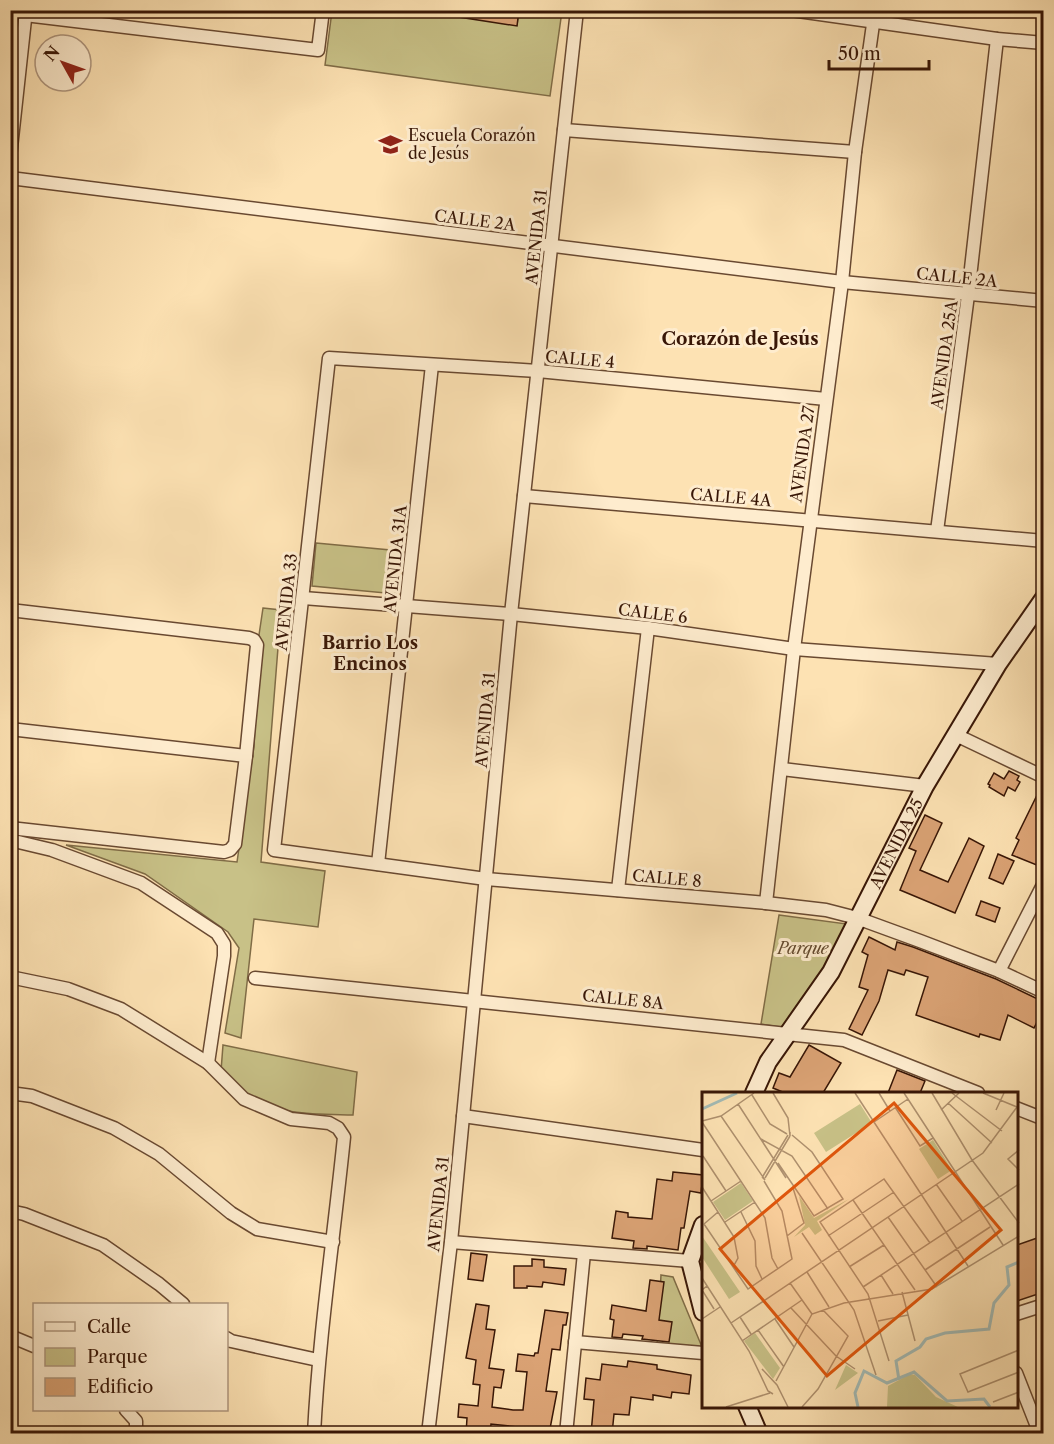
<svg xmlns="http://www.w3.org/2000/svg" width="1054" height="1444" font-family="'Libre Caslon Text',serif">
  <rect width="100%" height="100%" fill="#fde2b3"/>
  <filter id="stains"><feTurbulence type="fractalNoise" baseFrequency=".00333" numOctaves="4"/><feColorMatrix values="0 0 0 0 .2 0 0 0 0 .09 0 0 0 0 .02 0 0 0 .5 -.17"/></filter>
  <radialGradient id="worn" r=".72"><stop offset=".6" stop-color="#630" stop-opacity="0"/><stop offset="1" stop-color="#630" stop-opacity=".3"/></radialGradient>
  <!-- green -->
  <g fill="#c8c187" stroke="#806c46" stroke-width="1.5">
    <path d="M332,11H468L517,25L519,11H562L550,96L325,65Z"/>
    <path d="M316,543L401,551L396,594L312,586Z"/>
    <path d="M263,608L281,610L261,862L325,871L318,927L254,919L241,1038L225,1033L239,948L228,932L145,874L66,845L237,862L254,746L259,635Z"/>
    <path d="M779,915L847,924L824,973L787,1028L761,1024Z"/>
    <path d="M223,1045L357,1072L353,1115C319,1114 279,1116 249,1096C239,1090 230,1079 221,1071Z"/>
    <path d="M661,1275L673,1277L702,1347L696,1353L657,1346Z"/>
  </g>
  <!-- building -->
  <g fill="#dba375" stroke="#381606" stroke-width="1.5">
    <path d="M460,10H519L517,26L459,17Z"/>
    <path d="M1009,771L1019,776L1017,780L1020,782L1015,791L1008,787L1004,796L989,787L990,785L988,784L994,773L1004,779Z"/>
    <path d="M1042,785H1044V868L1012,855L1019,840L1016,838Z"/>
    <path d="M925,815L942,823L920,870L948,882L969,838L984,846L955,913L900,890L916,851L909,848Z"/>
    <path d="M998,854L1014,861L1003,884L989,878Z"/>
    <path d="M981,901L1000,908L995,922L976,915Z"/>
    <path d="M869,937L895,950L897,942L913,947L996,979L1044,1002V1008L1034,1028L1008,1015L1000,1040L980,1034L979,1037L916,1015L928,977L906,970L904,975L888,970L879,1001L862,1035L849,1029L868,990L859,987L868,955L862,952Z"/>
    <path d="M809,1045L841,1063L823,1093H785L773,1088L779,1073L790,1077Z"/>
    <path d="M897,1070L925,1081L920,1093H888Z"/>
    <path d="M673,1172L703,1175L701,1193L690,1191L684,1228H681L678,1250L647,1246V1249L633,1248L634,1241L612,1238L616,1211L628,1213V1217L652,1219L657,1179L672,1181Z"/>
    <path d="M1040,1237L1044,1247V1292L1017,1301V1245Z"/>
    <path d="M471,1253L487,1255L483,1281L468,1279Z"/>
    <path d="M532,1259L544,1260V1267L566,1269L564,1285L543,1282L542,1287L527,1286V1288H514V1266H532Z"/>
    <path d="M650,1280L664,1282L659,1320L672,1322L669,1342L642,1339L643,1336L623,1334L622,1338L612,1337L614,1320L610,1319L612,1305L646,1311Z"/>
    <path d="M476,1304L489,1306L486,1329L495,1330L489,1368L504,1370L501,1388L494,1387L492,1407L513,1410H523L527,1372L516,1371L518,1354L534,1356L535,1353H538L545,1310L568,1313L566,1325H563L560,1350L552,1349L546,1391L557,1392L549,1434H535L536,1429L491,1424L490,1434H466L467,1418L458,1417L459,1404L478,1406L480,1385L473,1384L476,1360L466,1358Z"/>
    <path d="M628,1361L657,1365V1369L691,1375L689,1394L672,1392L671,1398L653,1395V1400L631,1397L629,1415L614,1414L612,1434H591L594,1400L584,1399L586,1378L600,1380L602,1364L627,1367Z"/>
  </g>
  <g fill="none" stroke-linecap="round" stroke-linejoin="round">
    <defs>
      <g id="street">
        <path d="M791,10L997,39L1044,43"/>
        <path d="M25,15L318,50L323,10"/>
        <path d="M564,130L855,152"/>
        <path d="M10,157L26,10"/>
        <path d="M10,178L842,282L1044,301"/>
        <path d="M826,399L538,371L329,358L274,850L486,879L766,903L826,910L857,918L920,941L999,971L1044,992"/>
        <path d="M524,496L1044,541"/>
        <path d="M937,531L968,295L997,39"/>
        <path d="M303,598L511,614L648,628L794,649L998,664"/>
        <path d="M10,610L249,638L254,640L257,645L246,756L235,844L230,850L224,852L10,828"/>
        <path d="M10,729L246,756"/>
        <path d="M956,735L1044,777"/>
        <path d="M782,769L925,786"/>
        <path d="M10,840L52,850L141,883L217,933L224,944V956L208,1063"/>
        <path d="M378,864L432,365"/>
        <path d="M618,890L648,628"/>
        <path d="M766,903L794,649L842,282L855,152L875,10"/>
        <path d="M999,971L1044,883"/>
        <path d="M10,977L68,989L121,1009L208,1063L244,1099L291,1119L329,1123L338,1128L344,1137C334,1236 319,1334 314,1434"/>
        <path d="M255,978L844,1040L978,1093"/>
        <path d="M10,1093L32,1096L114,1128L159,1154L231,1213L257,1229L333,1242"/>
        <path d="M1016,1108L1044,1119"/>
        <path d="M463,1116L703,1150"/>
        <path d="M10,1211L24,1214L103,1245L159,1284L183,1304"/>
        <path d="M451,1242L690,1261"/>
        <path d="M1016,1314L1044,1305"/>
        <path d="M10,1336L34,1346"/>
        <path d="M226,1338L231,1341L318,1360"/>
        <path d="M575,1342L703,1353"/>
        <path d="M1016,1373L1040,1434"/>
        <path d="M126,1410L136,1421V1434"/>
        <path d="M428,1434L451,1242L511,614L577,10"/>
        <path d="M566,1434L584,1253"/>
      </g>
      <g id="secondary">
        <path id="s1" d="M754,1093L768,1062L831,972L925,786L998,664L1044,598"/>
        <path d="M703,1225L690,1261L703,1312"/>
        <path d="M747,1406L759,1434"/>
      </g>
    </defs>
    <!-- street casing -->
    <use href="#street" stroke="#694931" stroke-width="15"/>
    <!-- secondary casing -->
    <use href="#secondary" stroke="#381606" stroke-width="20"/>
    <!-- street -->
    <use href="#street" stroke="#feecce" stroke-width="12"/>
    <!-- secondary -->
    <use href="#secondary" stroke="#feecce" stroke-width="16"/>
  </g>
  <!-- icons -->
  <defs>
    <symbol id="school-bare" viewBox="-9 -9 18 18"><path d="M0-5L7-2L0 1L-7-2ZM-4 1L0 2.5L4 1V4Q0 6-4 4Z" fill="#8f2418" stroke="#feecce" stroke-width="2.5" paint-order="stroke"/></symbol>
  </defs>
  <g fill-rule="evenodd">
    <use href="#school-bare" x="374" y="128" width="33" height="33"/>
  </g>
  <g text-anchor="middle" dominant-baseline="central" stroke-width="6" stroke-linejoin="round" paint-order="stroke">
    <!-- poi labels -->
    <g font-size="16" fill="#381606" stroke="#feecce" text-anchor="start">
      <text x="408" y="135">Escuela Corazón<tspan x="408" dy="18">de Jesús</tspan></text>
    </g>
    <!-- street labels -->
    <g font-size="16" fill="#381606" stroke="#feecce">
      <text transform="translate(475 220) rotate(7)">CALLE 2A</text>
      <text transform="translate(536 237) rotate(-84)">AVENIDA 31</text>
      <text transform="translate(957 277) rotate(6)">CALLE 2A</text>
      <text transform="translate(944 355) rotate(-82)">AVENIDA 25A</text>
      <text transform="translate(580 359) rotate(5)">CALLE 4</text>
      <text transform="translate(802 454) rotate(-82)">AVENIDA 27</text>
      <text transform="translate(731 497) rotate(5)">CALLE 4A</text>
      <text transform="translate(395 559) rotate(-84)">AVENIDA 31A</text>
      <text transform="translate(286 602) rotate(-84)">AVENIDA 33</text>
      <text transform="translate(653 613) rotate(7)">CALLE 6</text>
      <text transform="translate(485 720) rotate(-85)">AVENIDA 31</text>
      <text stroke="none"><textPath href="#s1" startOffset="288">AVENIDA 25</textPath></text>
      <text transform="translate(667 878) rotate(5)">CALLE 8</text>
      <text transform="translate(623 999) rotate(6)">CALLE 8A</text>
      <text transform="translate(438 1204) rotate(-84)">AVENIDA 31</text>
    </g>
    <!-- park labels -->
    <g font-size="16" font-style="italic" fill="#63492d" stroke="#feecce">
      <text x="803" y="948">Parque</text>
    </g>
    <!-- neighbourhood labels -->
    <g font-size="18" font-weight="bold" fill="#381606" stroke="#feecce">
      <text x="740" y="339">Corazón de Jesús</text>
      <text x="370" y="643">Barrio Los<tspan x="370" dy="21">Encinos</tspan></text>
    </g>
  </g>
  <!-- overview -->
  <g transform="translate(702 1092)">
    <rect width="316" height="316" fill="#fde2b3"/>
    <path d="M158,12L170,31L124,60L112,41ZM231,48L250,78L236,87L217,57ZM39,91L51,109L23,128L11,110ZM97,104L112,126L147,107L115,129L120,138L113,143L107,135L92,145L103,133ZM0,144L38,200L27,207L0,165ZM53,241L78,276L71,287L42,249ZM144,273L156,281L133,298ZM208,282L213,283L234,305L256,315H185L186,294Z" fill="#c8c187"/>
    <path fill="none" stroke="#a3bcb7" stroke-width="3" d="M0,17L35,1M197,288L194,269L218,255L224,247L243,241L287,237L292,211L307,193L305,175L317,170M156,315L153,301L162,279L185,291L212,280L245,309L282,307L288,315"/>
    <path fill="none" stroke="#ae906e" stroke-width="1.5" d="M71,1L86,26L88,44V40M153,1L266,174M177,1L188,19M202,1L301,153M230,1L270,68L317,131M250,1L300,39M281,1L315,15M50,3L68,32L85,42M246,11L290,51M36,12L84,86M193,15L218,54L231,46M239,18L257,1M294,18L302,1M19,24L63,88L60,85M0,29L19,24L52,1M0,30L63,126L70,166L76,177M172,30L206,7M59,47L90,64L126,117M317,58L306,67L317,78M1,64L24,99M76,71L112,124L141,107L110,60L90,43M61,84L86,43M63,86L88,44M234,92L260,129M0,95L32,145L36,166L31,175M151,108L213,198M9,109L39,89M39,120L53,149L54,174L60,187M186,125L235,195M23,130L53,110M2,132L46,197L90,167L80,119L62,89M2,132L16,120M100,141L152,218L174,283M85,144L102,131L91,96M126,144L192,100M147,175L182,153M223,178L288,135M105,180L127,215M179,183L191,202M0,186L47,259L66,299L71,302M88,191L110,222M5,194L0,198L12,217M161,195L317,92M200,200L213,249M89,216L134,264L153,277M38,225L49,242M0,227L18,215M73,227L92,255M176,229L206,223M29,231L281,61L315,15M56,238L82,275M40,249L100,208M317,258L258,282L266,300L317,280M187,269L166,202L118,130L182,87L228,151M60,277L75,293L86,315M74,289L110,222L142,211L230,197L317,144M291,310L317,300M24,315L68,301M100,315L116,297L146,244L121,218"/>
    <path fill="#df560c" fill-opacity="0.15" stroke="#df560c" stroke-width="3" d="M192,11L299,138L125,284L18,157Z"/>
    <rect width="316" height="316" fill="none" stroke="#381606" stroke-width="3"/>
  </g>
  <!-- margin -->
  <rect width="1054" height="1444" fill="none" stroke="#fde2b3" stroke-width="36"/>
  <rect x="12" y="12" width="1030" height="1420" fill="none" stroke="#381606" stroke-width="3"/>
  <rect x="18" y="18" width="1018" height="1408" fill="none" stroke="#381606" stroke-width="1.5"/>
  <!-- legend -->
  <rect x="33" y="1303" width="195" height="108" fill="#feecce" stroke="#af967e" stroke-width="1.5"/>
  <rect x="45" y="1322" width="30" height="9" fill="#feecce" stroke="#af967e" stroke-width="1.5"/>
  <text x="87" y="1333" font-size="18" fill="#381606">Calle</text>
  <rect x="45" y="1348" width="30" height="18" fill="#c8c187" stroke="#af967e" stroke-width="1.5"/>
  <text x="87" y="1363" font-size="18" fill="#381606">Parque</text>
  <rect x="45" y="1378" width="30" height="18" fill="#dba375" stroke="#af967e" stroke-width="1.5"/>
  <text x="87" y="1393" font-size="18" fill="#381606">Edificio</text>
  <!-- north arrow -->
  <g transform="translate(63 63) rotate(310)"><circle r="28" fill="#feecce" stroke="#af967e" stroke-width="1.5"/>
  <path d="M0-4.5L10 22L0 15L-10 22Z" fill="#8f2418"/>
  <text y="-9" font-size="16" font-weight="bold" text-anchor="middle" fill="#381606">N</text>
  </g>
  <!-- scale -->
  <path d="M829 60v9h100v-9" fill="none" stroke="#381606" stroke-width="3"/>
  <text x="838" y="60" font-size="18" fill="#381606" stroke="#feecce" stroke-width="4.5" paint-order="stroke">50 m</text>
  <rect width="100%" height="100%" filter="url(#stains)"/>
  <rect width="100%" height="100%" fill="url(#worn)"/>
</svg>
